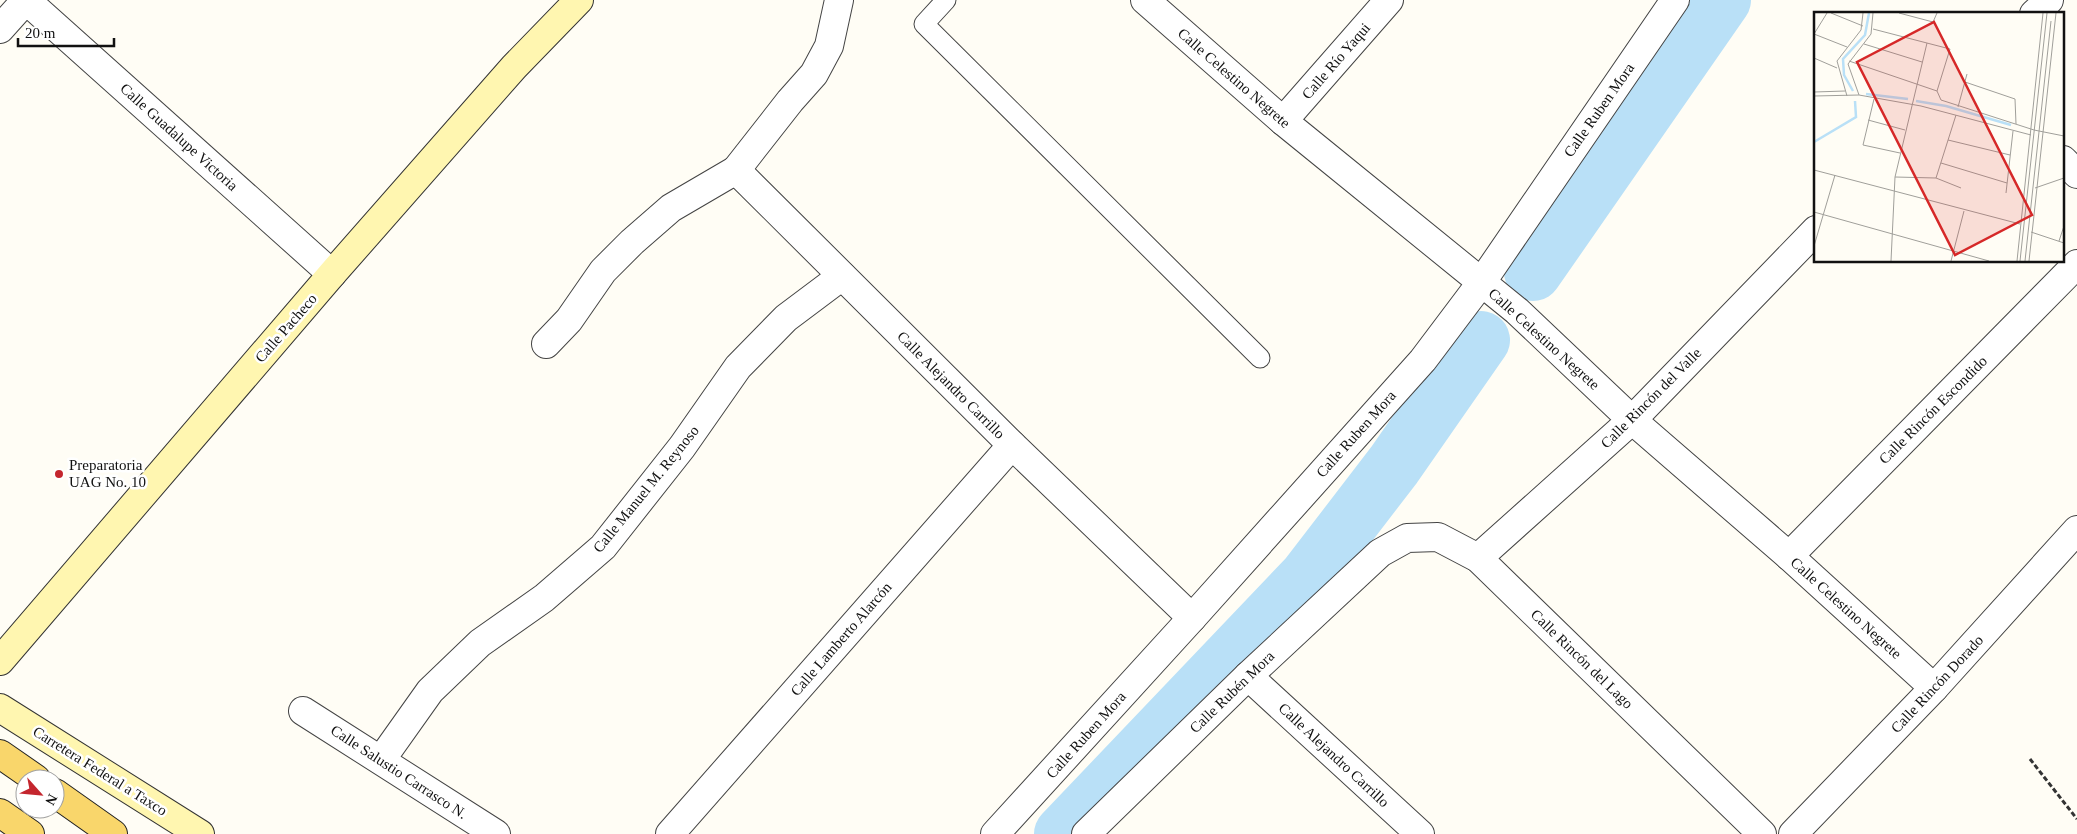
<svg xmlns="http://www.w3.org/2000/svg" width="2077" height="834" font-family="Georgia,serif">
  <rect width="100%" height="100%" fill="#fffdf5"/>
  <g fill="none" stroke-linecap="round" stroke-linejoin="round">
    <!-- river -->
    <g stroke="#b9e0f7" stroke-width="58">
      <path d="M1533,272L1722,0"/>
      <path d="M1063,834L1308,577L1394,465L1481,340"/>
    </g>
    <defs>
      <path id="lane" d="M946,0L924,24L1260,358"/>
      <g id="street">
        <path d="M1145,0L1283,121L1517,311L1632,420L1789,556L1934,688"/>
        <path d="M2034,14L2049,0"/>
        <path d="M0,29L26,0L332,274"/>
        <path d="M1283,121L1389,0"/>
        <path d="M2063,160L2077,174"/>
        <path d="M736,170L790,101L814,74L829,46L839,0"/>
        <path d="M546,344L569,320L603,271L632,242L671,208L736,170L1012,445L1192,618"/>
        <path d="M1789,556L2077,264"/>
        <path d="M1478,558L1632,420L1816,230"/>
        <path d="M1248,676L1420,834"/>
        <path d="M303,711L496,834"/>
        <path d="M381,760L430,691L480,643L544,598L603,547L682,447L738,367L786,318L842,276"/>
        <path d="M670,834L1012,445"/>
        <path d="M995,834L1192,618L1423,360L1481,283L1675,0"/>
        <path d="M1086,834L1248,676L1380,553L1407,538L1438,537L1478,558L1762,834"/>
        <path d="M1793,834L1934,688L2077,530"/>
      </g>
      <g id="secondary">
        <path d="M0,661L332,274L514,67L579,0"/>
        <path d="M0,708L200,834"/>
      </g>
      <g id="primary">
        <path d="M0,754L36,779"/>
        <path d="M55,793L113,834"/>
        <path d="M0,813L30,834"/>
      </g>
    </defs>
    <!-- lane casing -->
    <use href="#lane" stroke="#444" stroke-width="21"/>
    <!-- street casing -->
    <use href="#street" stroke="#444" stroke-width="30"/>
    <!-- secondary casing -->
    <use href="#secondary" stroke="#333" stroke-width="30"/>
    <!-- primary casing -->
    <use href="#primary" stroke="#222" stroke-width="30"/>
    <!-- path -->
    <path stroke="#333" stroke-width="3" stroke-dasharray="5 2.5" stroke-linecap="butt" d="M2030,759L2077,819"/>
    <!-- lane -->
    <use href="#lane" stroke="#fff" stroke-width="19"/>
    <!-- street -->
    <use href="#street" stroke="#fff" stroke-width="28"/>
    <!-- secondary -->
    <use href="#secondary" stroke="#fff6b0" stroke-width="28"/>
    <!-- primary -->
    <use href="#primary" stroke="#f9d66b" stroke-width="28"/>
  </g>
  <!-- markers -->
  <circle fill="#c4262e" stroke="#fff" stroke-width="2" cx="59" cy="474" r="5"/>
  <g text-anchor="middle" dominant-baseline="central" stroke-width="5" stroke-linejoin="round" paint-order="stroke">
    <!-- street labels -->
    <g font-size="15" fill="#111" stroke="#fff">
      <text transform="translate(1336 61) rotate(-49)">Calle Río Yaqui</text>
      <text transform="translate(1234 78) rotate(41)">Calle Celestino Negrete</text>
      <text transform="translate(1599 110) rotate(-55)">Calle Ruben Mora</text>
      <text transform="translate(179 137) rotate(42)">Calle Guadalupe Victoria</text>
      <text transform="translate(286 328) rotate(-49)">Calle Pacheco</text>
      <text transform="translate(1544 339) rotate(42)">Calle Celestino Negrete</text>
      <text transform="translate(951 385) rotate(45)">Calle Alejandro Carrillo</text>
      <text transform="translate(1651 398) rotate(-45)">Calle Rincón del Valle</text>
      <text transform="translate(1933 410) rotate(-45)">Calle Rincón Escondido</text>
      <text transform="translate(1356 434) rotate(-48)">Calle Ruben Mora</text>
      <text transform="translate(646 489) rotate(-51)">Calle Manuel M. Reynoso</text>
      <text transform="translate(1846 608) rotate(42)">Calle Celestino Negrete</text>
      <text transform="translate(841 639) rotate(-49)">Calle Lamberto Alarcón</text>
      <text transform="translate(1582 659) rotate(44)">Calle Rincón del Lago</text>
      <text transform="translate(1937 684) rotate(-47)">Calle Rincón Dorado</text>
      <text transform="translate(1232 692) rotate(-44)">Calle Rubén Mora</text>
      <text transform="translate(1086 735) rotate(-48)">Calle Ruben Mora</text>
      <text transform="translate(1334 755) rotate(43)">Calle Alejandro Carrillo</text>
      <text transform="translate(100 771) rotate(32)">Carretera Federal a Taxco</text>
      <text transform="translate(399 772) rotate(33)">Calle Salustio Carrasco N.</text>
    </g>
    <!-- poi labels -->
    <g font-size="15" fill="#111" stroke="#fff" text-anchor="start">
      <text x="69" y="465">Preparatoria<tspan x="69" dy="17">UAG No. 10</tspan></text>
    </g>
  </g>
  <!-- overview -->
  <g transform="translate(1814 12)">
    <rect width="250" height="250" fill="#fffdf5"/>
    <path fill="none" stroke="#b9e0f7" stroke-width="2.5" d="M39,79L30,63L29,47L51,23L55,1M52,82L94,87M102,89L132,94L197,113M0,130L42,105L41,89"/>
    <path fill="none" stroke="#a09f9a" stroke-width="1" d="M17,1L49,14M85,1L119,10L123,1M59,17L136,37L123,79L127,88L220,118L250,124M0,22L33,35M0,22L13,1M50,32L108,50M0,46L23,56M35,49L123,79M151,70L201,87L202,112M0,80L31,79M45,83L34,52L57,22L59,1M0,84L45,83L107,94L217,123M33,84L23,49L47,18L49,1M60,87L49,133L86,141M144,95L153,62M142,103L122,166L147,176M54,108L91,118M134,128L196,143M127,151L193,171M0,158L206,212M81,165L122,166M221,176L250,166M192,181L199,119M0,200L175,249M217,220L250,231M245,229L250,214M0,234L21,163M77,249L81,165L113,31M137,249L150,199M203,249L229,1M206,249L233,1M211,249L237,9M215,249L242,1"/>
    <path fill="#d62828" fill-opacity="0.15" stroke="#d62828" stroke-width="2.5" d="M120,10L218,203L141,243L43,50Z"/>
    <rect width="250" height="250" fill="none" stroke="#111" stroke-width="2.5"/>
  </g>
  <!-- north arrow -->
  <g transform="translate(40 794) rotate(117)"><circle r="24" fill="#ffffff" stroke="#a0a0a0"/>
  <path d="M0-4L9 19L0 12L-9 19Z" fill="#c4262e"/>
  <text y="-8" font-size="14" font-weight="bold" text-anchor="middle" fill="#111111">N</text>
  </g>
  <!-- scale -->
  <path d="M18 38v8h96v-8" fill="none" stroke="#111111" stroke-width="2.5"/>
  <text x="25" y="38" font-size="15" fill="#111111" stroke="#ffffff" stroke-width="4" paint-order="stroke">20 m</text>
</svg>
